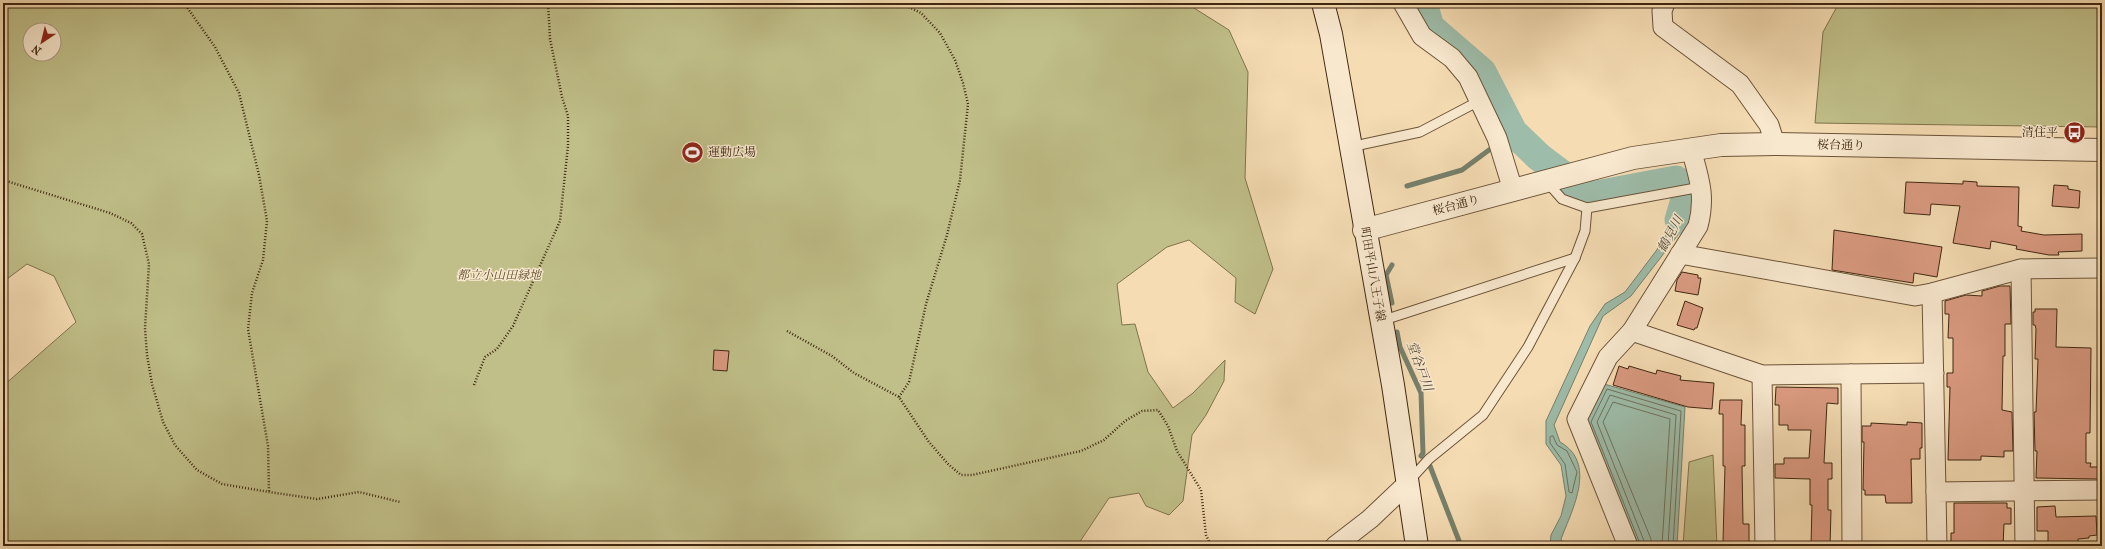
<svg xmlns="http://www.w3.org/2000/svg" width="2105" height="549" font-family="'IM FELL French Canon','Noto Serif JP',serif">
  <rect width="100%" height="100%" fill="#f5dcb3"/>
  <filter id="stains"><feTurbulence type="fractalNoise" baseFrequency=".005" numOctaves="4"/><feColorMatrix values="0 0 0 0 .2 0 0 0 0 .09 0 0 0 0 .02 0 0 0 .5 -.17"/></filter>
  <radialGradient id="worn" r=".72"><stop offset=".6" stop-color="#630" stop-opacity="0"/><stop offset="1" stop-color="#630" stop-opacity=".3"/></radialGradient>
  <!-- green -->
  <g fill="#c0bf89" stroke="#80734c" fill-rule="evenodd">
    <path d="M3,3H1186L1229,30L1248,72L1245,178L1273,269L1255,314L1235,302L1236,278L1189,240L1167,247L1117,284L1122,325L1135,324L1148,372L1173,408L1193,393L1225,360L1224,381L1206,415L1192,435L1183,501L1169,515L1146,506L1139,493L1109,498L1077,546H3V386L76,322L54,276L27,264L3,282ZM30,30H54V54H30Z"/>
    <path d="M1839,3H2102V127L1815,123L1823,32Z"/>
    <path d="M1713,455L1717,546H1683L1689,462Z"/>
  </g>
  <!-- water -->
  <g fill="#9dbca9" stroke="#77806c">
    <path d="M1687,181L1692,200L1690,212L1678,235L1631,296L1603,316L1554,425L1560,442C1597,463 1573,508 1561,539L1564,546H1550L1551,535L1561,516L1566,496L1561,465L1546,444V421L1590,326L1605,304L1625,292L1656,251L1678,216L1680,201L1676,184Z"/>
    <path d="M1604,384L1685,407L1677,546H1638L1587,421Z"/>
  </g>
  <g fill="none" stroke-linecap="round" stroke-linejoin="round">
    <!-- shore -->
    <g stroke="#6e725c" stroke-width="1">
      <path d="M1553,436L1557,445L1567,451L1577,472L1572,493L1569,492L1565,464L1550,443V437Z"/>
      <path d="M1641,546L1591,422L1607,389L1681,411L1673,546"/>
      <path d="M1646,546L1597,422L1610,395L1676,415L1668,546"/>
      <path d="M1652,546L1651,539L1603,422L1613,402L1670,419L1662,546"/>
    </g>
    <!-- stream -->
    <g stroke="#77806c" stroke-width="5">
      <path d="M1508,137L1513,132"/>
      <path d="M1407,186L1462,170L1489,150"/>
      <path d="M1392,303L1386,275L1392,265"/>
      <path d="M1397,332L1400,347L1421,393L1423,453L1421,456"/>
      <path d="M1430,466L1461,546"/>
    </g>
    <!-- river -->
    <path stroke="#9dbca9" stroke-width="29" d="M1423,3L1430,27L1482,72L1513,132L1539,157L1591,196L1676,180L1682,184L1685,200L1679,220"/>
  </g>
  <!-- building -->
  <g fill="#da9a81" stroke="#3f2710">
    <path d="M1963,181L1977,182V186L2019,187L2018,226L2022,227L2021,231L2044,235L2082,234V251L2058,252L2059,255H2049L2016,249L2017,246L1991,241L1990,249L1953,243L1960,206L1931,204L1930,215L1904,213L1906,182L1963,184Z"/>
    <path d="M2054,185L2068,186V189L2080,191L2079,208L2052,206Z"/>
    <path d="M1834,230L1942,247L1937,277L1914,273L1913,283L1832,270Z"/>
    <path d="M1682,272L1698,275V278H1701L1698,295L1675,291L1677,280Z"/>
    <path d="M2000,286H2010L2011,324H2005V356H2003L2002,410L2012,412L2013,451H2004V457L1981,456V460H1948L1950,387H1947V373H1953V338H1948L1949,314H1945V301L1966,295L1982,296V291Z"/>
    <path d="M1685,301L1703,308L1697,328H1695L1694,330L1677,325Z"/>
    <path d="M2035,309H2057L2056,347L2091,348L2090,433H2086V463H2091L2090,467H2099L2098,479L2036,478L2037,451H2035L2034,412H2036L2038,359H2035L2036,329L2035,325H2033V312H2035Z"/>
    <path d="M714,350L729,351L727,371L713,370Z"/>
    <path d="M1619,366L1628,369L1629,366L1656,374L1657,370L1681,376L1680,380L1714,383L1712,409L1688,407L1613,385Z"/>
    <path d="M1776,387L1838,388V404L1827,403L1824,463H1832V479H1828V510H1831L1830,546H1811L1812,505H1810V479L1775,478V464H1784V458H1809L1811,430H1788V425H1779V405H1775Z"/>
    <path d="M1720,400H1742L1741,425H1745V466H1742L1743,524H1749V542H1723L1725,466H1723V414H1719Z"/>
    <path d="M1907,422L1922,423V448H1920V459H1911L1912,503H1886L1885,495H1865V490H1863L1864,442H1862V426H1871V423L1907,425Z"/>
    <path d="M1954,503H2007V508H2011V524H2004L2003,546H1951V533H1954Z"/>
    <path d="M2055,506L2056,517L2096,516L2097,535L2089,536V538L2078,539V546H2048V531H2037V507Z"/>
  </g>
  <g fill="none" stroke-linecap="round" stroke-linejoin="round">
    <defs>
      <g id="service">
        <path d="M1350,147L1420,132L1481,100"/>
        <path d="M1587,208L1701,187"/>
        <path d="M1381,321L1575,258"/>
        <path d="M1410,480L1429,459L1483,415L1528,347L1575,258L1585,231L1587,208L1562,199L1547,182"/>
      </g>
      <g id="minor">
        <path d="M1403,3L1422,36L1452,58L1468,77L1497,138L1513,190"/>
        <path d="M1665,3L1662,11L1663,27L1740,84L1769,125L1775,144"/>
        <path d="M1691,149C1699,178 1706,196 1698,226L1632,331L1762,375L1934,373"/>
        <path d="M1680,254L1915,296L1932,293L2021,269L2102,268"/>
        <path d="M2021,269L2025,546"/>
        <path d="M1932,293L1936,492"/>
        <path d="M1851,374L1852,546"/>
        <path d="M1762,375L1765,546"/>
        <path d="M1335,546L1370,519L1407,484"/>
        <path d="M1628,546L1577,419L1608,357L1632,331"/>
        <path d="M1937,546L1936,492L2102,490"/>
      </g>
      <path id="tertiary" d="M1364,230L1633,158L1721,145L1775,144L2102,150"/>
      <path id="secondary" d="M1323,3L1331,34L1393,385L1417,546"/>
    </defs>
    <!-- service casing -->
    <use href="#service" stroke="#6c5439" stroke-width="11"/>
    <!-- minor casing -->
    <use href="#minor" stroke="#6c5439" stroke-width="21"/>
    <!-- tertiary casing -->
    <use href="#tertiary" stroke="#6c5439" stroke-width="24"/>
    <!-- secondary casing -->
    <use href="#secondary" stroke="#3f2710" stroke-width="24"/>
    <!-- path -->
    <g stroke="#3f2710" stroke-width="2.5" stroke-dasharray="1 2" stroke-linecap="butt">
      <path d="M184,3L215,47L239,93L259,175L267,221L263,260L252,293L248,329L268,446L269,492"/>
      <path d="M3,180L110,213L131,223L142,234L149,264L145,328L147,355L152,384L163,422L175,445L197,470L222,484L269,492L317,499L359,492L400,502"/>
      <path d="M787,331L832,356L854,373L899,397L929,442L948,464L961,475H972L1081,451L1104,440L1125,421L1142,411L1158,410L1168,426L1177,451L1201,490L1206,535L1211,546"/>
      <path d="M474,385L485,357L497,349L513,326L560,221L568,146V116L562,97L550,39L548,3"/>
      <path d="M899,397L909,382L926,304L947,235L960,180L968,104L963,83L955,60L940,33L921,13L901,3"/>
    </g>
    <!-- service -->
    <use href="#service" stroke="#f8e8ce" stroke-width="9"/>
    <!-- minor -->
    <use href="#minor" stroke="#f8e8ce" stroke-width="19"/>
    <!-- tertiary -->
    <use href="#tertiary" stroke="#f8e8ce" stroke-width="22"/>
    <!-- secondary -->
    <use href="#secondary" stroke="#f8e8ce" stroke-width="22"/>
  </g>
  <!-- icons -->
  <defs>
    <symbol id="bus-disc" viewBox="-11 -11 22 22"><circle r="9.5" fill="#8f2418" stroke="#f8e8ce"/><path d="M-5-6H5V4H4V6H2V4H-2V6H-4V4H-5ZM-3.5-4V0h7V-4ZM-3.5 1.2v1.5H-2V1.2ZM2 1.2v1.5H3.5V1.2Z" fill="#fff"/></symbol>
    <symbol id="stadium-disc" viewBox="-11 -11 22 22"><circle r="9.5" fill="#8f2418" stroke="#f8e8ce"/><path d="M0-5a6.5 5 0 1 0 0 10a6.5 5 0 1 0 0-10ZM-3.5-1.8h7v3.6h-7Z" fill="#fff"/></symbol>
  </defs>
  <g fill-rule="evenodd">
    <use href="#bus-disc" x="2062" y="120" width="25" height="25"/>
    <use href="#stadium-disc" x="680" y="140" width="25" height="25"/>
  </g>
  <g text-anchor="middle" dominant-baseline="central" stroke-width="3" stroke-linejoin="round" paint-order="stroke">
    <!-- poi labels -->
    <g font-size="12" fill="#3f2710" stroke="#f8e8ce" text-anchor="end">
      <text x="2058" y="132">清住平</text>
      <text x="708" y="152" text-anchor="start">運動広場</text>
    </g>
    <!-- street labels -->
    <g font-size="12" fill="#3f2710" stroke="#f8e8ce">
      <text transform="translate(1841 145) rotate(1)">桜台通り</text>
      <text transform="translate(1456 205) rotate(-15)">桜台通り</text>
      <text transform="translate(1373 274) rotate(80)">町田平山八王子線</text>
    </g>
    <!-- park labels -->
    <g font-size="12" font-style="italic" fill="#5f4d2e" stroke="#f8e8ce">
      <text x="499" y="275">都立小山田緑地</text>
    </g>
    <!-- water labels -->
    <g font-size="13" font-style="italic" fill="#564c36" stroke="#f8e8ce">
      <text transform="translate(1670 234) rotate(-62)">鶴見川</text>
      <text transform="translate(1420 366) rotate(70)">堂谷戸川</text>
    </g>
  </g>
  <!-- margin -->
  <rect width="2105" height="549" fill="none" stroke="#f5dcb3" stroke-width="16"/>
  <rect x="4" y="4" width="2097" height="541" fill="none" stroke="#3f2710" stroke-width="2"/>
  <rect x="8" y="8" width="2089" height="533" fill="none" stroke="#3f2710"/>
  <!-- north arrow -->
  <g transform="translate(42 42) rotate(215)"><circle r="19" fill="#f8e8ce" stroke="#ae9b82"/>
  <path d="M0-3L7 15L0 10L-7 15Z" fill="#8f2418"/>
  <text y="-6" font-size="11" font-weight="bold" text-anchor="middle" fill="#3f2710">N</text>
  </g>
  <rect width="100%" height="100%" filter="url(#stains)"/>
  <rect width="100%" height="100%" fill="url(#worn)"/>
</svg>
